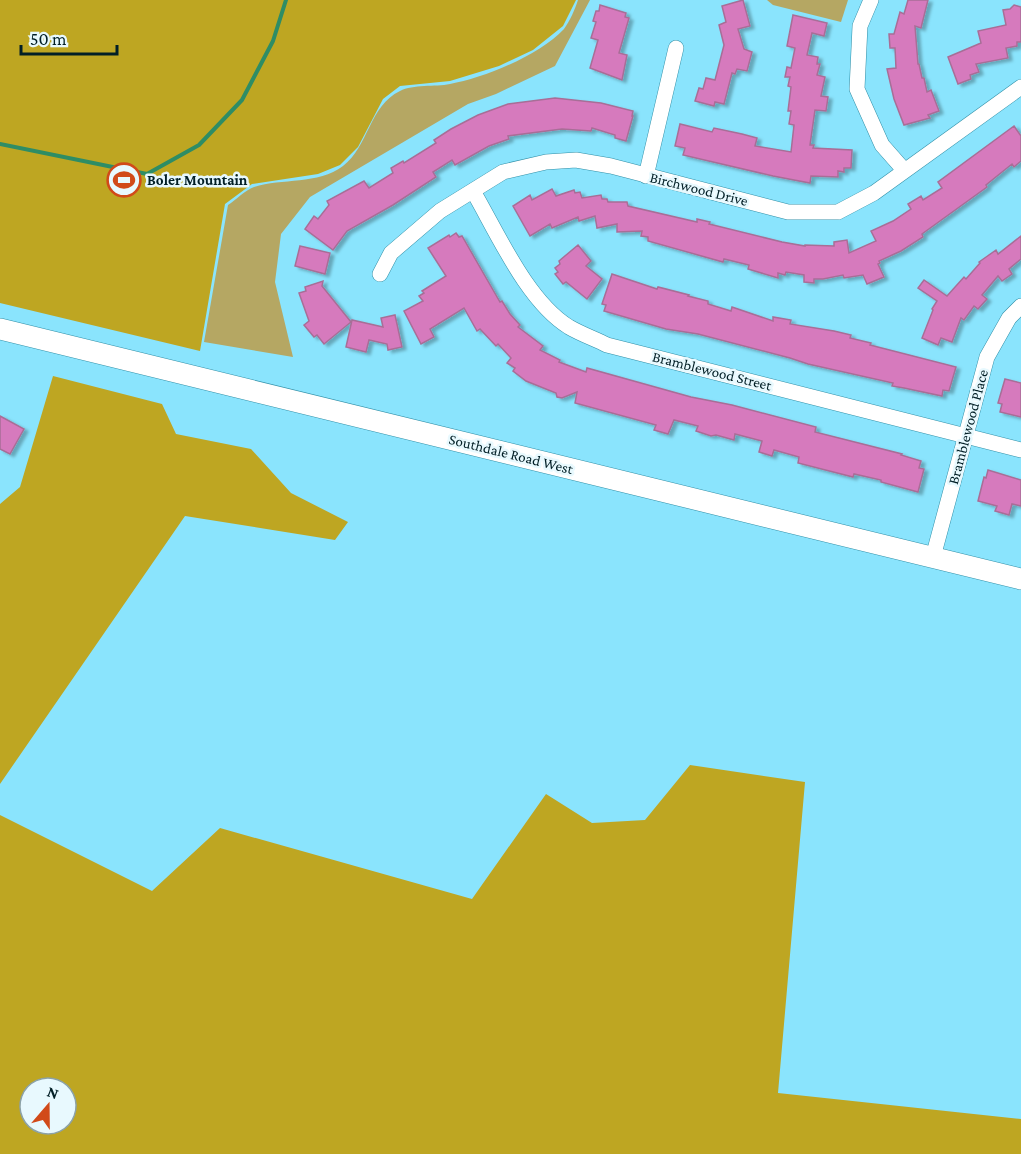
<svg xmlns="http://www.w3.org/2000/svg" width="1021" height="1154" font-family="'Crimson Pro',serif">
  <defs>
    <filter id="shadow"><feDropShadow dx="4" dy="2.5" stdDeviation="1.5" flood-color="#0004"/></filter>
  </defs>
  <rect width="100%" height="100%" fill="#8ae4fd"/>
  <!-- green -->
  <g fill="#b5a763">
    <path d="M578,0H590L555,66L496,94L468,104L310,197L281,234L275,282L293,357L204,342L228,205C236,200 245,190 254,187C282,178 318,185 343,166C369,146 369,106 400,91C413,84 435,87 450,84C484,78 540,55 564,29C570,21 575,9 578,0Z"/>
    <path d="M767,0H848L841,22L773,5Z"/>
  </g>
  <!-- forest -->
  <g fill="#bea622" fill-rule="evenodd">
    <path d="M0,0H576L563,26L533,50L499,66L450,81L400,86L383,99L358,147L340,165L318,174L252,184L225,204L200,351L0,303Z"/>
    <path d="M53,376L162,404L176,434L251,449L291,493L348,522L335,540L185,516L0,784V504L20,487Z"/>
    <path d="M690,765L805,782L778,1093L1021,1119V1154H0V815L152,891L220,828L472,899L546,794L592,823L645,820ZM30,1088H66V1124H30Z"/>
  </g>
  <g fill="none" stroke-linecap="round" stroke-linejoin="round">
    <!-- stream -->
    <path stroke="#2e8d65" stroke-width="4" d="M0,144L147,174L199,145L242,100L273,41L286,0"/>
  </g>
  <!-- building -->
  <g fill="#d67abd" stroke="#a86e97" stroke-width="1.5" filter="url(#shadow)">
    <path d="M743,0L750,26L738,29L744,49L752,52L747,71L737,69L735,74L732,73L724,104L715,102L714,106L695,101L699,88L703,89L706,78L715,80L724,45L719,25L726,22L722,6Z"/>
    <path d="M908,0H928L921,28L915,26L918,64H919L922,78H924L927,92L931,90L939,111L928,115L930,118L904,125L894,99L887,69L896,68L895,48H890L889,34H894L900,12L904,14Z"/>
    <path d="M600,5L626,13L625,17L629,18L619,53L627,55L622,80L590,68L598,40L591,38L596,22L593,21L596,11H599Z"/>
    <path d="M1014,5L1021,7V42H1017V46L1006,48L1008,58L976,64L979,72L970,75L971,79L958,84L948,57L981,43L978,31L1006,25L1003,10L1010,9Z"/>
    <path d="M793,15L827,23L824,36L812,33L807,55L818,57L817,64H820L817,75L825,77L821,96L828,97L826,111L815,110L810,145H814L813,148L852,150L851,168H844V172L838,171V177L811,176L810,183L773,176L683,155L685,148L675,146L680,124L712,132L714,128L742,134L757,138L755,146L791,152L794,125L789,124L791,111H788L791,87L788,86L790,77H785L787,67L791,68L795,48L787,46Z"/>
    <path d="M555,98L601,103L633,111L632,116H633L626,141L615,138V135L592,128L591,131L562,129L508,136L509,139L489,146L455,165L452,160L433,172L436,177L393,205L347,231L333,250L305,229L314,216L318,219L329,205L327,201L364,181L369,188L393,173L391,168L403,161L404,163L436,143L434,140L451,129L478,115L508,104Z"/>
    <path d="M1014,126L1021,136V161L1014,167L1012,164L986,185L987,187L922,234L923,237L901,251L879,261L880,263L878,264L884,277L867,284L863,275L844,278L843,275L823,279H814V283L804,282V275L786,272L785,275L778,273V278L748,269L749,265L724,259L723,262L648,241V237L641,236L642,231L617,232V224L597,228L595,216L579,221L578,217L552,228L550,224L530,236L513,206L530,195L532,200L552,189L556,196L574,190L575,193L580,192L582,198L601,195L602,199H607L608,202H627L628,206L697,222V219L710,222L709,224L782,242L805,246V245L834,246V242L847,240L849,253L876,241L871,231L893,221L911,209L908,204L921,196L923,200L942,188L938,182Z"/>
    <path d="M456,233L459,237L462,236L500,302L502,301L510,314L520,325L518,327L543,346L540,350L560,360L559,362L586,372L587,368L691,397L732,405L816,427L815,432L902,454L901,455L921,461L919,468L924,469L918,492L881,482V480L854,474L853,477L798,463L799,457L774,450L772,456L759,452L762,441L735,434L734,440L716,435L711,436L696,431L698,426L674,420L668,434L654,430L656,425L575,403L577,392L562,398L557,397L556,393L526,381L513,371L515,368L507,363L511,358L498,344L496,346L480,329L477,331L464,308L430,329L434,337L421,344L404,311L423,301L419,296L424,293L422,291L446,276L428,248L449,235L450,237Z"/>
    <path d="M1021,236V259L1009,269L1012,274L1002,281L998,276L982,295L987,299L978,309L974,306L964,320L961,318L952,342L941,338L938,345L922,338L933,310L932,309L937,301L918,288L924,280L947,296L964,277L966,279L980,263L979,262L996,250L998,254Z"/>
    <path d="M578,245L591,261L586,266L602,279L587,299L566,282L563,284L555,274L558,272L555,268L560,264L559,261Z"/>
    <path d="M300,246L330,253L325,274L295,266Z"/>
    <path d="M612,274L657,289L658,287L689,295L688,296L708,301V304L731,311L732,307L773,321V317L791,320L790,324L834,331L851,335L850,338L871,343L870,345L956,367L949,391L943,390L942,396L904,388L892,386L893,383L808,364L790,358L698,334L666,329L604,311L606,305L602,304Z"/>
    <path d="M323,281L322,286L351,322L324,344L317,335L314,337L304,325L309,321L299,293L306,291L305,287Z"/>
    <path d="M395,315L402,347L388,350L387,344L369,340L366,352L346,347L352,320L383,327L381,318Z"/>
    <path d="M1005,379L1021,383V417L1000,412L1002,404L998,403Z"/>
    <path d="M0,416L24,429L10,454L0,449Z"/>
    <path d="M988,470L1021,480V506L1012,504L1009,515L995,511L997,506L978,501L984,477L986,478Z"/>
  </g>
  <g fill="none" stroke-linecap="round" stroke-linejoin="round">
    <defs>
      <g id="street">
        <path d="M871,0L860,26L857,89L882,145L904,170"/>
        <path d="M646,176L676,48"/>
        <path d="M473,191C498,234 527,301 569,327C581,334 595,339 607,345L1021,450"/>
        <path d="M380,274L391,253L440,211L503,172L546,162L576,160L611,166L788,212H838L874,193L1021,87"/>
        <path d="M933,557L987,357L1009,318L1021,306"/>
      </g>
      <path id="secondary" d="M0,329L1021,579"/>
    </defs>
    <!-- street casing -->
    <use href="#street" stroke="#318fa7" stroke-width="16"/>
    <!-- secondary casing -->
    <use href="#secondary" stroke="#318fa7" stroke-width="22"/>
    <!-- street -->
    <use href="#street" stroke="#fff" stroke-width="15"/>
    <!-- secondary -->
    <use href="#secondary" stroke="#fff" stroke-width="21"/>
  </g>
  <!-- icons -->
  <defs>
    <symbol id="stadium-ring" viewBox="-11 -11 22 22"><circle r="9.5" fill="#e8f9fe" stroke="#d14a19" stroke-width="1.5"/><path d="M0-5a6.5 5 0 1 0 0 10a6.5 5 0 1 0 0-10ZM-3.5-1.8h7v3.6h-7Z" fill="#d14a19"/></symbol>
  </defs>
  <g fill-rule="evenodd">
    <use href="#stadium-ring" x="105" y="161" width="38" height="38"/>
  </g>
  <g text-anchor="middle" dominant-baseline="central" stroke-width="5" stroke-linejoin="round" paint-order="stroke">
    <!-- poi labels -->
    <g font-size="15" font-weight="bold" fill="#021f26" stroke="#e8f9fe" text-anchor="start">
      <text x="147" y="180">Boler Mountain</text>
    </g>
    <!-- street labels -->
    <g font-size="15" fill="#021f26" stroke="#e8f9fe">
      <text transform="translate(699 189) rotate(14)">Birchwood Drive</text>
      <text transform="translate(712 371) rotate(14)">Bramblewood Street</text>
      <text transform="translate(968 427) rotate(-75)">Bramblewood Place</text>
      <text transform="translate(511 454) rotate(14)">Southdale Road West</text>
    </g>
  </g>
  <!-- north arrow -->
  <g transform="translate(48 1106) rotate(20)"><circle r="28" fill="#e8f9fe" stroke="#8ca2a8" stroke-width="1.5"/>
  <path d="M0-4.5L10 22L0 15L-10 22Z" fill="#d14a19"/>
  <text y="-9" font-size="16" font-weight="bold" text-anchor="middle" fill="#021f26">N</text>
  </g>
  <!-- scale -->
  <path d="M21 45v9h96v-9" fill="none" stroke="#021f26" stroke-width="3"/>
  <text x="30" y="45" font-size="18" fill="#021f26" stroke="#e8f9fe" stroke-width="4.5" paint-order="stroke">50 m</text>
</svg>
